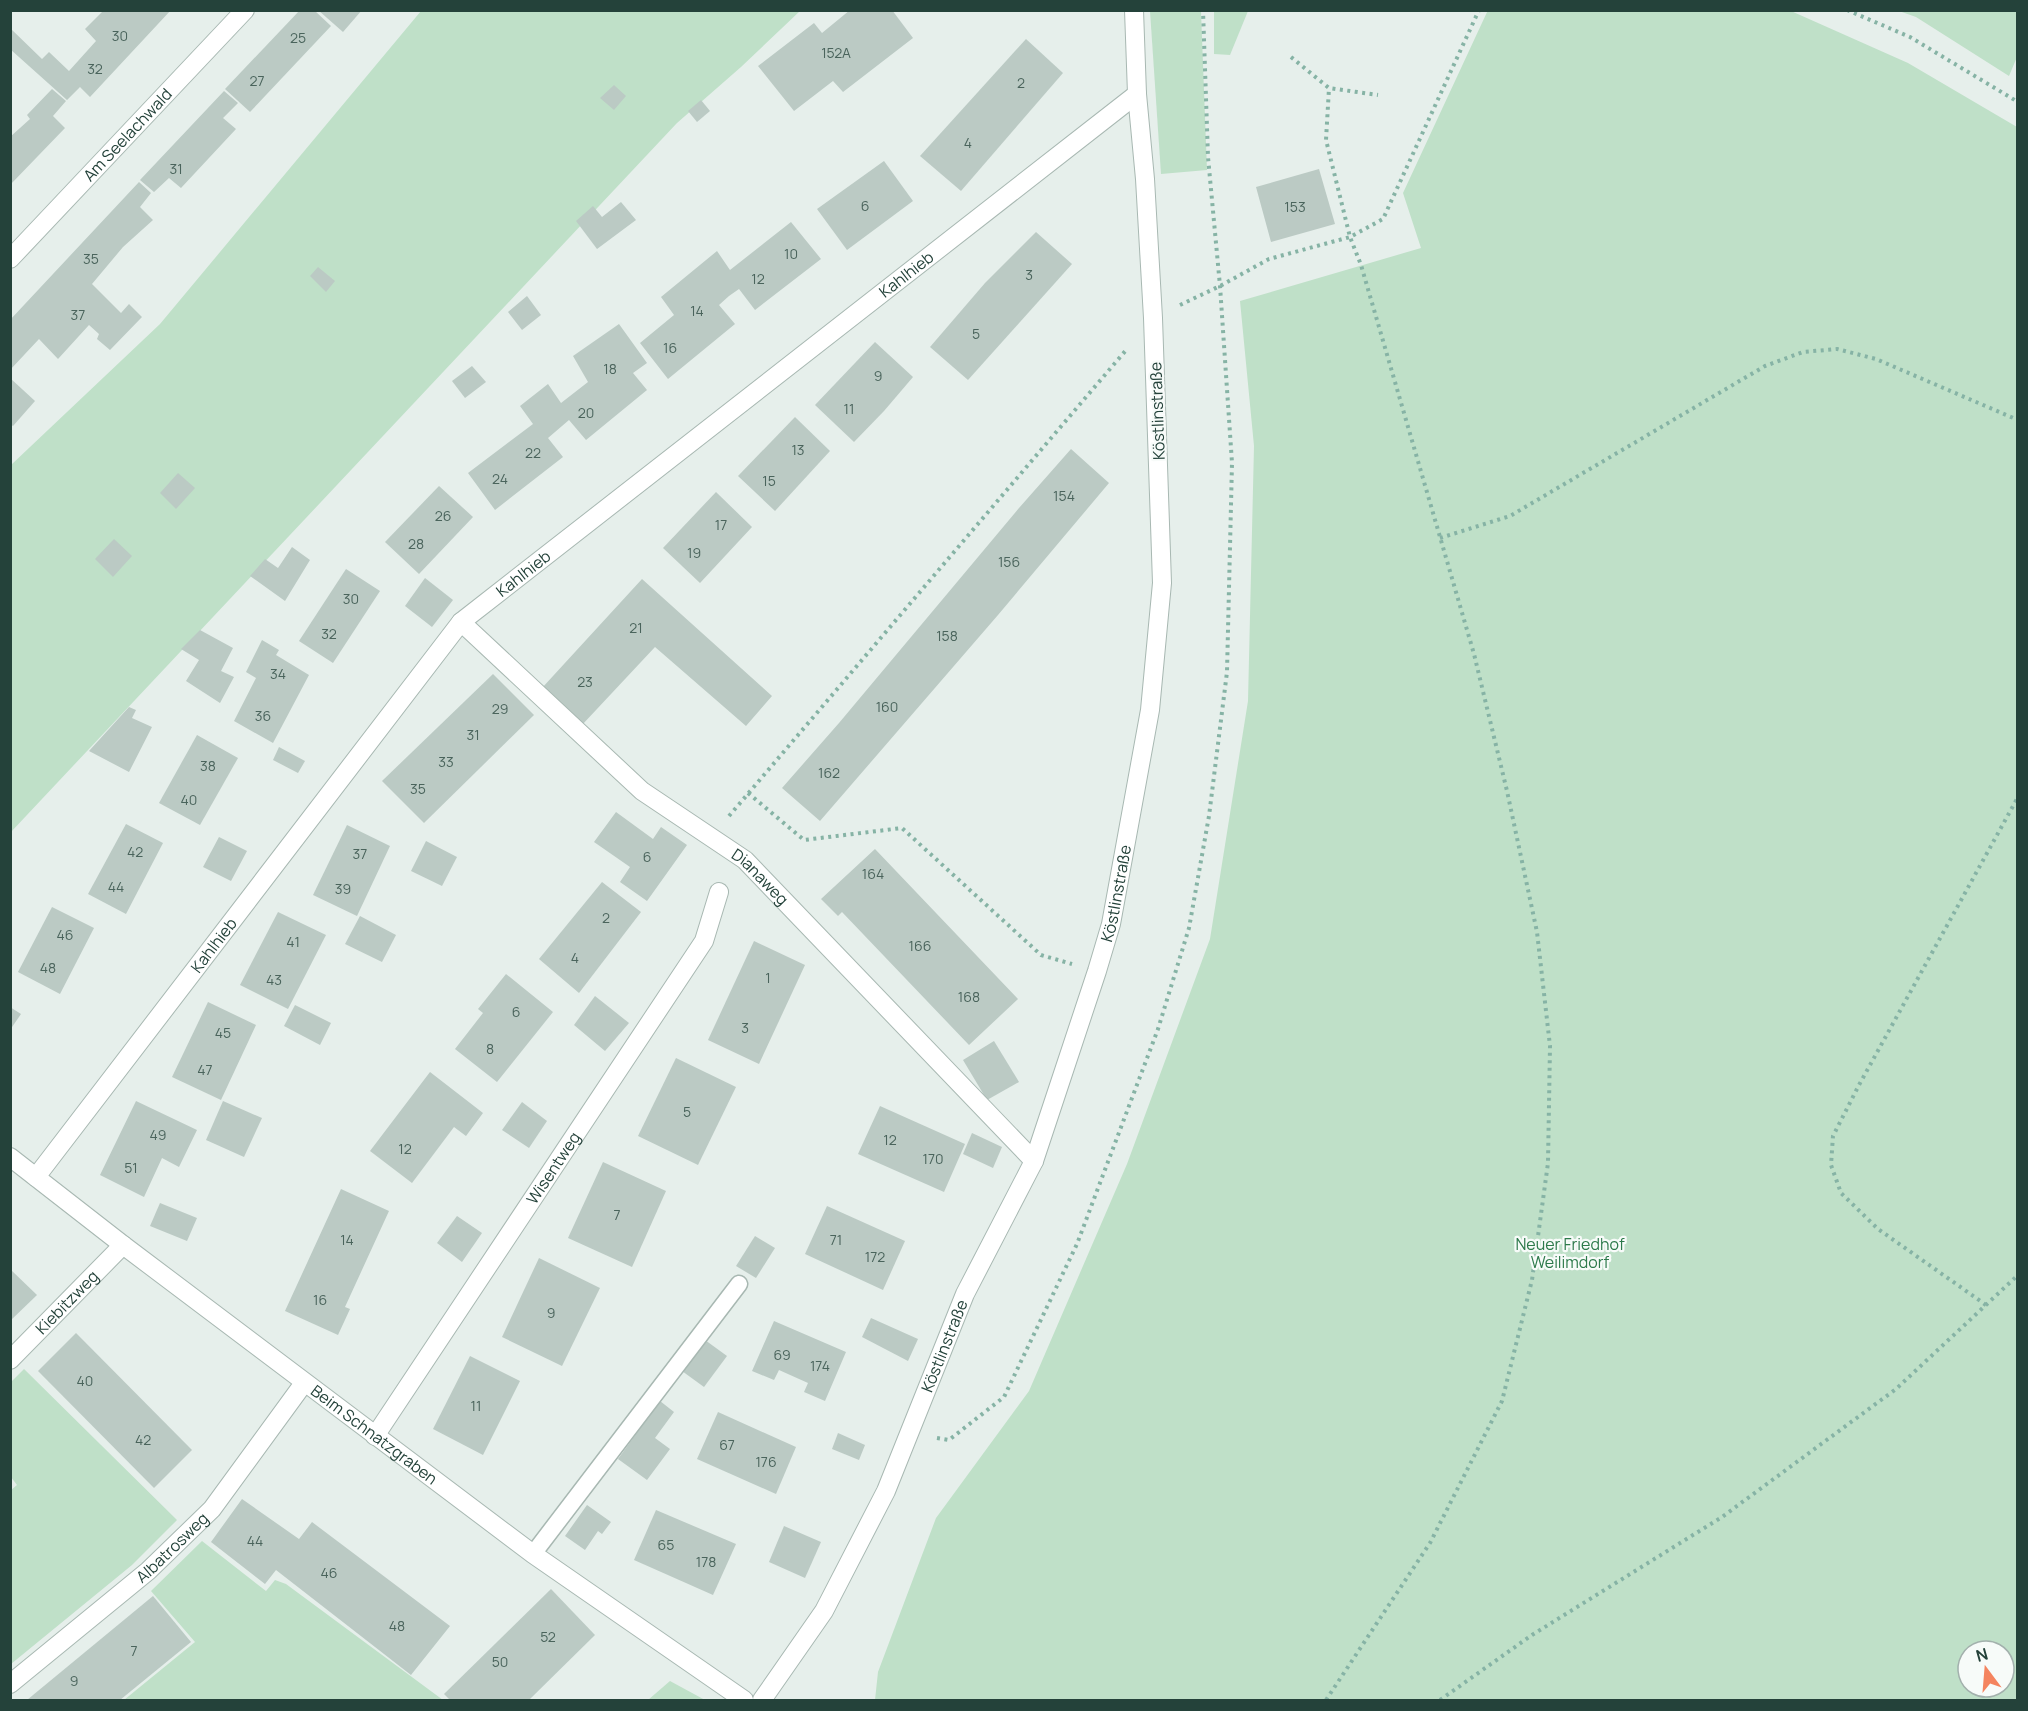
<svg xmlns="http://www.w3.org/2000/svg" width="2028" height="1711" font-family="Manrope,sans-serif">
  <rect width="100%" height="100%" fill="#e6efeb"/>
  <!-- green -->
  <g fill="#bfe0c8" fill-rule="evenodd">
    <path d="M1488,10L1791,11L1908,63L2017,127V1700H875L878,1672L936,1518L1029,1391L1127,1164L1210,939L1248,701L1254,446L1240,301L1421,248L1403,193ZM1968,1651H2004V1687H1968Z"/>
    <path d="M421,11H800L741,67L677,123L11,832V465L160,324Z"/>
    <path d="M1150,11H1201L1207,170L1161,174Z"/>
    <path d="M1214,11H1248L1230,55L1214,54Z"/>
    <path d="M1899,11H2017V57L2009,76L1916,17Z"/>
    <path d="M24,1369L177,1520L132,1565L11,1664L10,1491L17,1485L11,1477L10,1383Z"/>
    <path d="M202,1541L266,1591L275,1580L286,1584L443,1700H124L195,1642L151,1591Z"/>
    <path d="M670,1681L705,1700H648Z"/>
  </g>
  <!-- building -->
  <g fill="#bbcac4">
    <path d="M104,10H171L90,97L80,87L67,100L10,49V28L42,59L49,52L69,71L96,41L85,29Z"/>
    <path d="M300,10H314L331,26L250,112L225,89Z"/>
    <path d="M318,10H362L343,32Z"/>
    <path d="M850,10H892L913,38L843,92L833,81L794,111L758,66L814,23L822,33Z"/>
    <path d="M1026,39L1063,73L961,191L920,156Z"/>
    <path d="M614,85L626,96L614,110L600,98Z"/>
    <path d="M52,89L66,101L53,116L65,128L10,185V137L30,119L27,115Z"/>
    <path d="M224,91L238,103L223,118L236,129L181,188L169,178L154,192L140,180Z"/>
    <path d="M701,100L710,111L697,122L688,111Z"/>
    <path d="M884,161L913,201L847,250L817,209Z"/>
    <path d="M1319,169L1335,224L1271,242L1256,187Z"/>
    <path d="M139,182L151,193L140,207L153,220L123,247L92,284L121,313L129,304L142,317L110,350L97,339L99,334L89,325L58,359L39,339L10,370V320Z"/>
    <path d="M621,202L636,220L597,249L576,221L593,206L602,217Z"/>
    <path d="M791,222L821,259L755,310L739,289L729,296L719,305L735,324L668,379L640,343L674,315L661,297L717,251L730,270Z"/>
    <path d="M1036,232L1072,264L968,380L930,347L985,283Z"/>
    <path d="M318,267L335,281L326,292L310,276Z"/>
    <path d="M527,296L541,315L522,330L508,312Z"/>
    <path d="M619,324L647,363L633,373L647,390L586,440L569,420L548,438L563,457L495,510L468,473L533,424L520,406L548,384L561,403L588,382L573,356Z"/>
    <path d="M875,342L913,377L884,411L854,442L815,405Z"/>
    <path d="M472,366L486,382L465,398L452,381Z"/>
    <path d="M10,378L35,401L13,426L10,424Z"/>
    <path d="M795,417L830,451L775,511L738,476Z"/>
    <path d="M1071,449L1109,483L998,615L820,821L782,788L839,723L1019,508Z"/>
    <path d="M178,473L195,488L176,509L160,493Z"/>
    <path d="M439,486L473,517L419,574L385,542Z"/>
    <path d="M716,492L752,527L700,583L663,548Z"/>
    <path d="M114,539L132,556L113,577L95,559Z"/>
    <path d="M292,547L310,560L285,601L250,576L265,559L278,568Z"/>
    <path d="M346,569L380,591L333,663L299,641Z"/>
    <path d="M425,578L453,600L432,627L405,606Z"/>
    <path d="M642,579L772,696L746,726L655,647L582,725L542,688Z"/>
    <path d="M200,630L233,648L221,671L234,677L220,703L186,681L199,660L181,649Z"/>
    <path d="M262,640L279,650L276,655L309,675L273,743L234,721L256,678L246,672Z"/>
    <path d="M493,674L534,715L424,823L382,781Z"/>
    <path d="M129,707L136,710L132,718L152,727L129,772L89,751Z"/>
    <path d="M197,735L238,758L200,825L159,803Z"/>
    <path d="M279,747L305,761L298,773L273,760Z"/>
    <path d="M616,812L653,839L661,827L687,845L647,901L620,882L630,867L594,842Z"/>
    <path d="M126,824L163,843L126,914L88,894Z"/>
    <path d="M347,825L390,846L357,916L313,895Z"/>
    <path d="M219,837L247,851L231,881L203,867Z"/>
    <path d="M426,841L457,857L442,886L411,871Z"/>
    <path d="M875,849L1018,999L969,1045L842,912L838,916L821,899Z"/>
    <path d="M602,882L641,912L579,993L539,959Z"/>
    <path d="M52,907L94,928L60,994L18,972Z"/>
    <path d="M278,912L326,935L288,1009L240,985Z"/>
    <path d="M360,916L396,935L382,962L345,944Z"/>
    <path d="M754,941L805,965L759,1064L708,1040Z"/>
    <path d="M506,974L553,1012L497,1082L455,1049L483,1013L478,1009Z"/>
    <path d="M595,996L629,1023L605,1051L574,1025Z"/>
    <path d="M208,1002L256,1025L221,1100L172,1077Z"/>
    <path d="M295,1005L331,1023L320,1045L284,1026Z"/>
    <path d="M10,1007L21,1014L10,1030Z"/>
    <path d="M994,1041L1019,1082L987,1100L963,1060Z"/>
    <path d="M676,1058L736,1087L698,1165L638,1136Z"/>
    <path d="M430,1072L483,1113L466,1136L454,1127L412,1183L370,1151Z"/>
    <path d="M136,1101L197,1130L179,1167L162,1158L144,1197L100,1175Z"/>
    <path d="M223,1101L262,1118L244,1157L206,1140Z"/>
    <path d="M522,1102L547,1121L529,1148L502,1130Z"/>
    <path d="M880,1106L965,1144L944,1192L858,1154Z"/>
    <path d="M972,1133L1002,1147L993,1168L963,1154Z"/>
    <path d="M603,1162L666,1191L632,1267L568,1238Z"/>
    <path d="M341,1189L389,1211L345,1307L350,1309L338,1335L285,1311Z"/>
    <path d="M160,1203L197,1218L187,1241L150,1226Z"/>
    <path d="M827,1206L905,1241L883,1290L805,1254Z"/>
    <path d="M457,1216L482,1233L462,1262L437,1243Z"/>
    <path d="M755,1236L775,1248L756,1278L736,1266Z"/>
    <path d="M539,1258L600,1288L562,1366L502,1337Z"/>
    <path d="M10,1269L37,1295L10,1321Z"/>
    <path d="M871,1318L918,1339L908,1361L862,1337Z"/>
    <path d="M774,1321L846,1352L825,1401L804,1392L808,1383L779,1370L774,1380L752,1371Z"/>
    <path d="M76,1333L192,1450L154,1488L38,1371Z"/>
    <path d="M705,1340L727,1356L704,1387L682,1371Z"/>
    <path d="M470,1356L520,1381L483,1455L433,1429Z"/>
    <path d="M660,1401L674,1412L655,1438L670,1449L647,1480L618,1459Z"/>
    <path d="M718,1412L796,1447L776,1494L697,1459Z"/>
    <path d="M838,1433L865,1445L859,1460L832,1449Z"/>
    <path d="M242,1499L299,1539L312,1522L450,1626L411,1675L276,1570L265,1584L211,1542Z"/>
    <path d="M587,1505L611,1522L602,1534L598,1531L585,1550L565,1536Z"/>
    <path d="M656,1510L736,1544L713,1595L634,1560Z"/>
    <path d="M784,1526L821,1542L805,1578L769,1562Z"/>
    <path d="M551,1589L595,1635L529,1700H450L444,1694Z"/>
    <path d="M153,1596L191,1642L120,1700H27Z"/>
  </g>
  <g fill="none" stroke-linecap="round" stroke-linejoin="round">
    <defs>
      <path id="lane" d="M533,1554L739,1284"/>
      <g id="street">
        <path id="s1" d="M10,259L245,10"/>
        <path id="s2" d="M461,622L642,791L745,860L1034,1161"/>
        <path id="s3" d="M10,1157L123,1245L533,1554L744,1700"/>
        <path id="s4" d="M36,1177L461,622L1137,94"/>
        <path id="s5" d="M10,1360L123,1245"/>
        <path id="s6" d="M375,1436L704,941L719,892"/>
        <path id="s7" d="M10,1684L148,1571L212,1509L304,1383"/>
        <path id="s8" d="M762,1700L824,1611L886,1491L965,1294L1034,1161L1097,971L1111,924L1150,710L1162,583L1153,318L1145,179L1137,94L1134,10"/>
      </g>
    </defs>
    <!-- lane casing -->
    <use href="#lane" stroke="#a8b8b2" stroke-width="19"/>
    <!-- street casing -->
    <use href="#street" stroke="#a8b8b2" stroke-width="20"/>
    <!-- path -->
    <g stroke="#86b3a5" stroke-width="4" stroke-dasharray="3 4.5" stroke-linecap="butt">
      <path d="M1847,10L1910,37L2018,102"/>
      <path d="M1291,57L1329,88L1378,95"/>
      <path d="M1180,305L1220,286L1269,259L1350,237L1383,219L1479,10"/>
      <path d="M1440,538L1510,516L1765,366L1803,352L1837,349L1876,359L2018,420"/>
      <path d="M748,793L804,840L902,828L1041,955L1072,964"/>
      <path d="M729,816L1127,349"/>
      <path d="M1986,1305L1878,1229L1841,1193L1831,1165L1833,1136L1859,1085L2018,797"/>
      <path d="M937,1438L949,1440L1004,1397L1077,1244L1158,1029L1189,928L1209,816L1227,672L1232,463L1220,286L1208,157L1203,10"/>
      <path d="M1326,1700L1430,1543L1502,1401L1532,1280L1548,1163L1550,1046L1537,932L1507,791L1474,654L1361,265L1350,237L1326,140L1329,88"/>
      <path d="M1440,1700L1532,1635L1722,1517L1896,1389L2018,1275"/>
    </g>
    <!-- lane -->
    <use href="#lane" stroke="#fff" stroke-width="16"/>
    <!-- street -->
    <use href="#street" stroke="#fff" stroke-width="18"/>
  </g>
  <g text-anchor="middle" dominant-baseline="central" stroke-width="4.5" stroke-linejoin="round" paint-order="stroke">
    <!-- number labels -->
    <g font-size="14" fill="#4a645c">
      <text x="120" y="35">30</text>
      <text x="298" y="37">25</text>
      <text x="836" y="52">152A</text>
      <text x="95" y="68">32</text>
      <text x="257" y="80">27</text>
      <text x="1021" y="82">2</text>
      <text x="968" y="142">4</text>
      <text x="176" y="168">31</text>
      <text x="865" y="205">6</text>
      <text x="1295" y="206">153</text>
      <text x="791" y="253">10</text>
      <text x="91" y="258">35</text>
      <text x="1029" y="274">3</text>
      <text x="758" y="278">12</text>
      <text x="697" y="310">14</text>
      <text x="78" y="314">37</text>
      <text x="976" y="333">5</text>
      <text x="670" y="347">16</text>
      <text x="610" y="368">18</text>
      <text x="878" y="375">9</text>
      <text x="849" y="408">11</text>
      <text x="586" y="412">20</text>
      <text x="798" y="449">13</text>
      <text x="533" y="452">22</text>
      <text x="500" y="478">24</text>
      <text x="769" y="480">15</text>
      <text x="1064" y="495">154</text>
      <text x="443" y="515">26</text>
      <text x="721" y="524">17</text>
      <text x="416" y="543">28</text>
      <text x="694" y="552">19</text>
      <text x="1009" y="561">156</text>
      <text x="351" y="598">30</text>
      <text x="636" y="627">21</text>
      <text x="329" y="633">32</text>
      <text x="947" y="635">158</text>
      <text x="278" y="673">34</text>
      <text x="585" y="681">23</text>
      <text x="887" y="706">160</text>
      <text x="500" y="708">29</text>
      <text x="263" y="715">36</text>
      <text x="473" y="734">31</text>
      <text x="446" y="761">33</text>
      <text x="208" y="765">38</text>
      <text x="829" y="772">162</text>
      <text x="418" y="788">35</text>
      <text x="189" y="799">40</text>
      <text x="135" y="851">42</text>
      <text x="360" y="853">37</text>
      <text x="647" y="856">6</text>
      <text x="873" y="873">164</text>
      <text x="116" y="886">44</text>
      <text x="343" y="888">39</text>
      <text x="606" y="917">2</text>
      <text x="65" y="934">46</text>
      <text x="293" y="941">41</text>
      <text x="920" y="945">166</text>
      <text x="575" y="957">4</text>
      <text x="48" y="967">48</text>
      <text x="768" y="977">1</text>
      <text x="274" y="979">43</text>
      <text x="969" y="996">168</text>
      <text x="516" y="1011">6</text>
      <text x="745" y="1027">3</text>
      <text x="223" y="1032">45</text>
      <text x="490" y="1048">8</text>
      <text x="205" y="1069">47</text>
      <text x="687" y="1111">5</text>
      <text x="158" y="1134">49</text>
      <text x="890" y="1139">12</text>
      <text x="405" y="1148">12</text>
      <text x="933" y="1158">170</text>
      <text x="131" y="1167">51</text>
      <text x="617" y="1214">7</text>
      <text x="347" y="1239">14</text>
      <text x="836" y="1239">71</text>
      <text x="875" y="1256">172</text>
      <text x="320" y="1299">16</text>
      <text x="551" y="1312">9</text>
      <text x="782" y="1354">69</text>
      <text x="820" y="1365">174</text>
      <text x="85" y="1380">40</text>
      <text x="476" y="1405">11</text>
      <text x="143" y="1439">42</text>
      <text x="727" y="1444">67</text>
      <text x="766" y="1461">176</text>
      <text x="255" y="1540">44</text>
      <text x="666" y="1544">65</text>
      <text x="706" y="1561">178</text>
      <text x="329" y="1572">46</text>
      <text x="397" y="1625">48</text>
      <text x="548" y="1636">52</text>
      <text x="134" y="1650">7</text>
      <text x="500" y="1661">50</text>
      <text x="74" y="1680">9</text>
    </g>
    <!-- street labels -->
    <g font-size="16" fill="#24423a" stroke="#f7fbf9">
      <text stroke="none"><textPath href="#s1" startOffset="171">Am Seelachwald</textPath></text>
      <text stroke="none"><textPath href="#s4" startOffset="1264">Kahlhieb</textPath></text>
      <text transform="translate(1157 411) rotate(-92)">Köstlinstraße</text>
      <text stroke="none"><textPath href="#s4" startOffset="778">Kahlhieb</textPath></text>
      <text stroke="none"><textPath href="#s2" startOffset="394">Dianaweg</textPath></text>
      <text stroke="none"><textPath href="#s8" startOffset="886">Köstlinstraße</textPath></text>
      <text stroke="none"><textPath href="#s4" startOffset="292">Kahlhieb</textPath></text>
      <text stroke="none"><textPath href="#s6" startOffset="322">Wisentweg</textPath></text>
      <text stroke="none"><textPath href="#s5" startOffset="81">Kiebitzweg</textPath></text>
      <text stroke="none"><textPath href="#s8" startOffset="400">Köstlinstraße</textPath></text>
      <text stroke="none"><textPath href="#s3" startOffset="458">Beim Schnatzgraben</textPath></text>
      <text stroke="none"><textPath href="#s7" startOffset="212">Albatrosweg</textPath></text>
    </g>
    <!-- park labels -->
    <g font-size="16" fill="#2d7a4b" stroke="#f7fbf9">
      <text x="1570" y="1244">Neuer Friedhof<tspan x="1570" dy="18">Weilimdorf</tspan></text>
    </g>
  </g>
  <!-- border -->
  <rect width="2028" height="1711" fill="none" stroke="#24423a" stroke-width="24"/>
  <!-- north arrow -->
  <g transform="translate(1986 1669) rotate(344)"><circle r="28" fill="#f7fbf9" stroke="#a3b1ad" stroke-width="1.5"/>
  <path d="M0-4.5L10 22L0 15L-10 22Z" fill="#f4845f"/>
  <text y="-9" font-size="16" font-weight="bold" text-anchor="middle" fill="#24423a">N</text>
  </g>
</svg>
